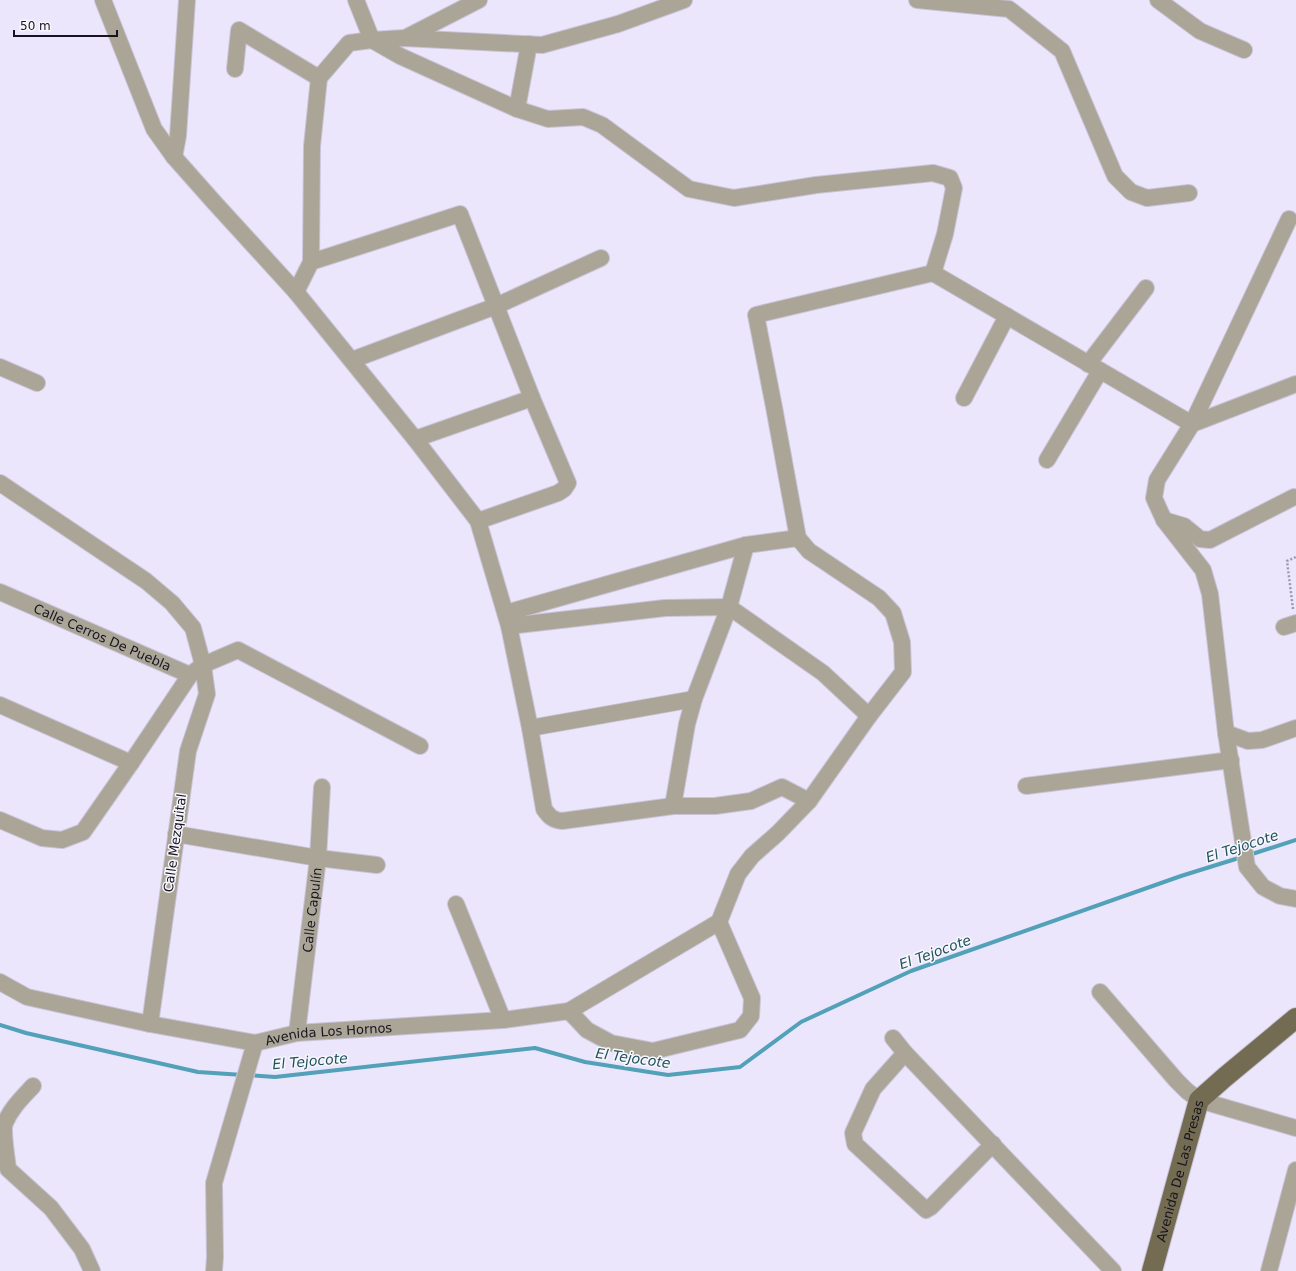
<svg xmlns="http://www.w3.org/2000/svg" width="1296" height="1271" font-family="'DejaVu Sans',sans-serif">
  <rect width="100%" height="100%" fill="#ebe6fb"/>
  <g fill="none" stroke-linecap="round" stroke-linejoin="round">
    <!-- stream -->
    <g stroke="#52a1b8" stroke-width="4">
      <path d="M1249,855L1296,840"/>
      <path d="M0,1025L26,1033L198,1072L243,1075"/>
      <path d="M249,1075L275,1077L535,1048L585,1062L668,1075L740,1067L801,1022L911,971L1181,876L1242,857"/>
    </g>
    <defs>
      <g id="minor">
        <path d="M103,0L154,129L174,157L213,201L296,292L415,439L478,521L509,626L530,728L544,809C549,816 552,820 562,821L673,806H715L751,801L782,787L809,801"/>
        <path d="M356,0L372,40L400,56L517,109L548,119L583,117L602,125L689,189L734,198L816,185L933,173L950,178L954,188L945,234L933,273"/>
        <path d="M917,0L1009,9L1062,51L1115,176L1131,192L1147,198L1189,193"/>
        <path d="M1158,0L1200,31L1244,50"/>
        <path d="M405,38L479,0"/>
        <path d="M235,69L239,30L319,78"/>
        <path d="M517,109L529,44"/>
        <path d="M174,157L178,136L187,0"/>
        <path d="M1289,219L1192,424L1157,480L1154,498L1164,520L1203,570L1210,594L1226,733L1247,867L1263,887L1280,896L1296,899"/>
        <path d="M311,262L460,214L532,398L568,483L564,489L558,493L478,521"/>
        <path d="M296,292L311,262L312,146L319,78L349,43L372,40L404,38L542,45L618,24L684,0"/>
        <path d="M352,360L496,306L601,258"/>
        <path d="M1088,364L1146,288"/>
        <path d="M0,367L37,383"/>
        <path d="M964,398L1007,316"/>
        <path d="M1192,424L1296,384"/>
        <path d="M415,439L532,398"/>
        <path d="M1047,460L1100,371"/>
        <path d="M0,483L146,581L172,603L193,628L203,665L207,694L188,751L150,1024"/>
        <path d="M1164,520L1184,526L1200,539L1210,540L1294,497"/>
        <path id="s1" d="M0,592L190,675L203,665L238,650L420,746"/>
        <path d="M506,613L746,545L798,538"/>
        <path d="M509,626L665,608L729,607L823,673L869,716"/>
        <path d="M1284,627L1296,623"/>
        <path d="M0,705L131,763"/>
        <path d="M530,728L694,699"/>
        <path d="M1226,733L1248,741L1262,740L1296,728"/>
        <path d="M1026,786L1231,760"/>
        <path d="M673,806L687,724L694,699L729,607L746,545"/>
        <path d="M0,820L42,838L62,840L83,832L131,763L190,675"/>
        <path d="M176,834L318,858L377,865"/>
        <path d="M456,904L503,1020"/>
        <path id="s2" d="M0,982L27,997L150,1024L255,1043L297,1033L503,1020L569,1011L719,922L738,874L752,856L778,833L809,801L869,716L903,672L902,642L893,613L879,598L809,551L798,538L774,407L756,315L933,273L1192,424"/>
        <path d="M1100,992L1176,1080L1187,1091L1199,1100L1296,1128"/>
        <path d="M569,1011L587,1030L611,1043L653,1051L740,1030L751,1016L752,998L719,922"/>
        <path id="s3" d="M297,1033L318,858L322,787"/>
        <path d="M893,1038L905,1053L1113,1271"/>
        <path d="M905,1053L873,1089L853,1133L855,1144L926,1210L931,1207L993,1144"/>
        <path d="M33,1086C23,1097 11,1108 5,1123C2,1131 7,1159 8,1169L51,1208L82,1249L92,1271"/>
        <path d="M214,1271L215,1257L214,1183L255,1043"/>
        <path d="M1269,1271L1296,1170"/>
      </g>
      <g id="major">
        <path id="s4" d="M1152,1271L1199,1100L1225,1077L1296,1018"/>
      </g>
    </defs>
    <!-- minor casing -->
    <use href="#minor" stroke="#c9c4d8" stroke-width="18"/>
    <!-- major casing -->
    <use href="#major" stroke="#c9c4d8" stroke-width="22"/>
    <!-- path -->
    <path stroke="#9e9aab" stroke-width="2.5" stroke-dasharray="2 2" stroke-linecap="butt" d="M1293,609L1287,561L1296,557"/>
    <!-- minor -->
    <use href="#minor" stroke="#aaa596" stroke-width="16"/>
    <!-- major -->
    <use href="#major" stroke="#746c52" stroke-width="20"/>
  </g>
  <g text-anchor="middle" dominant-baseline="central" stroke-width="3" stroke-linejoin="round" paint-order="stroke">
    <!-- street labels -->
    <g font-size="13" fill="#171420" stroke="#f7f6fd">
      <text stroke="none"><textPath href="#s1" startOffset="112">Calle Cerros De Puebla</textPath></text>
      <text transform="translate(175 843) rotate(-82)">Calle Mezquital</text>
      <text stroke="none"><textPath href="#s3" startOffset="124">Calle Capulín</textPath></text>
      <text stroke="none"><textPath href="#s2" startOffset="338">Avenida Los Hornos</textPath></text>
      <text stroke="none"><textPath href="#s4" startOffset="104">Avenida De Las Presas</textPath></text>
    </g>
    <!-- water labels -->
    <g font-size="14" font-style="italic" fill="#20525d" stroke="#f7f6fd">
      <text transform="translate(1242 846) rotate(-18)">El Tejocote</text>
      <text transform="translate(935 952) rotate(-20)">El Tejocote</text>
      <text transform="translate(633 1058) rotate(8)">El Tejocote</text>
      <text transform="translate(310 1061) rotate(-5)">El Tejocote</text>
    </g>
  </g>
  <!-- scale -->
  <path d="M14 30v6h103v-6" fill="none" stroke="#171420" stroke-width="2"/>
  <text x="20" y="30" font-size="12" fill="#171420" stroke="#f7f6fd" stroke-width="3" paint-order="stroke">50 m</text>
</svg>
